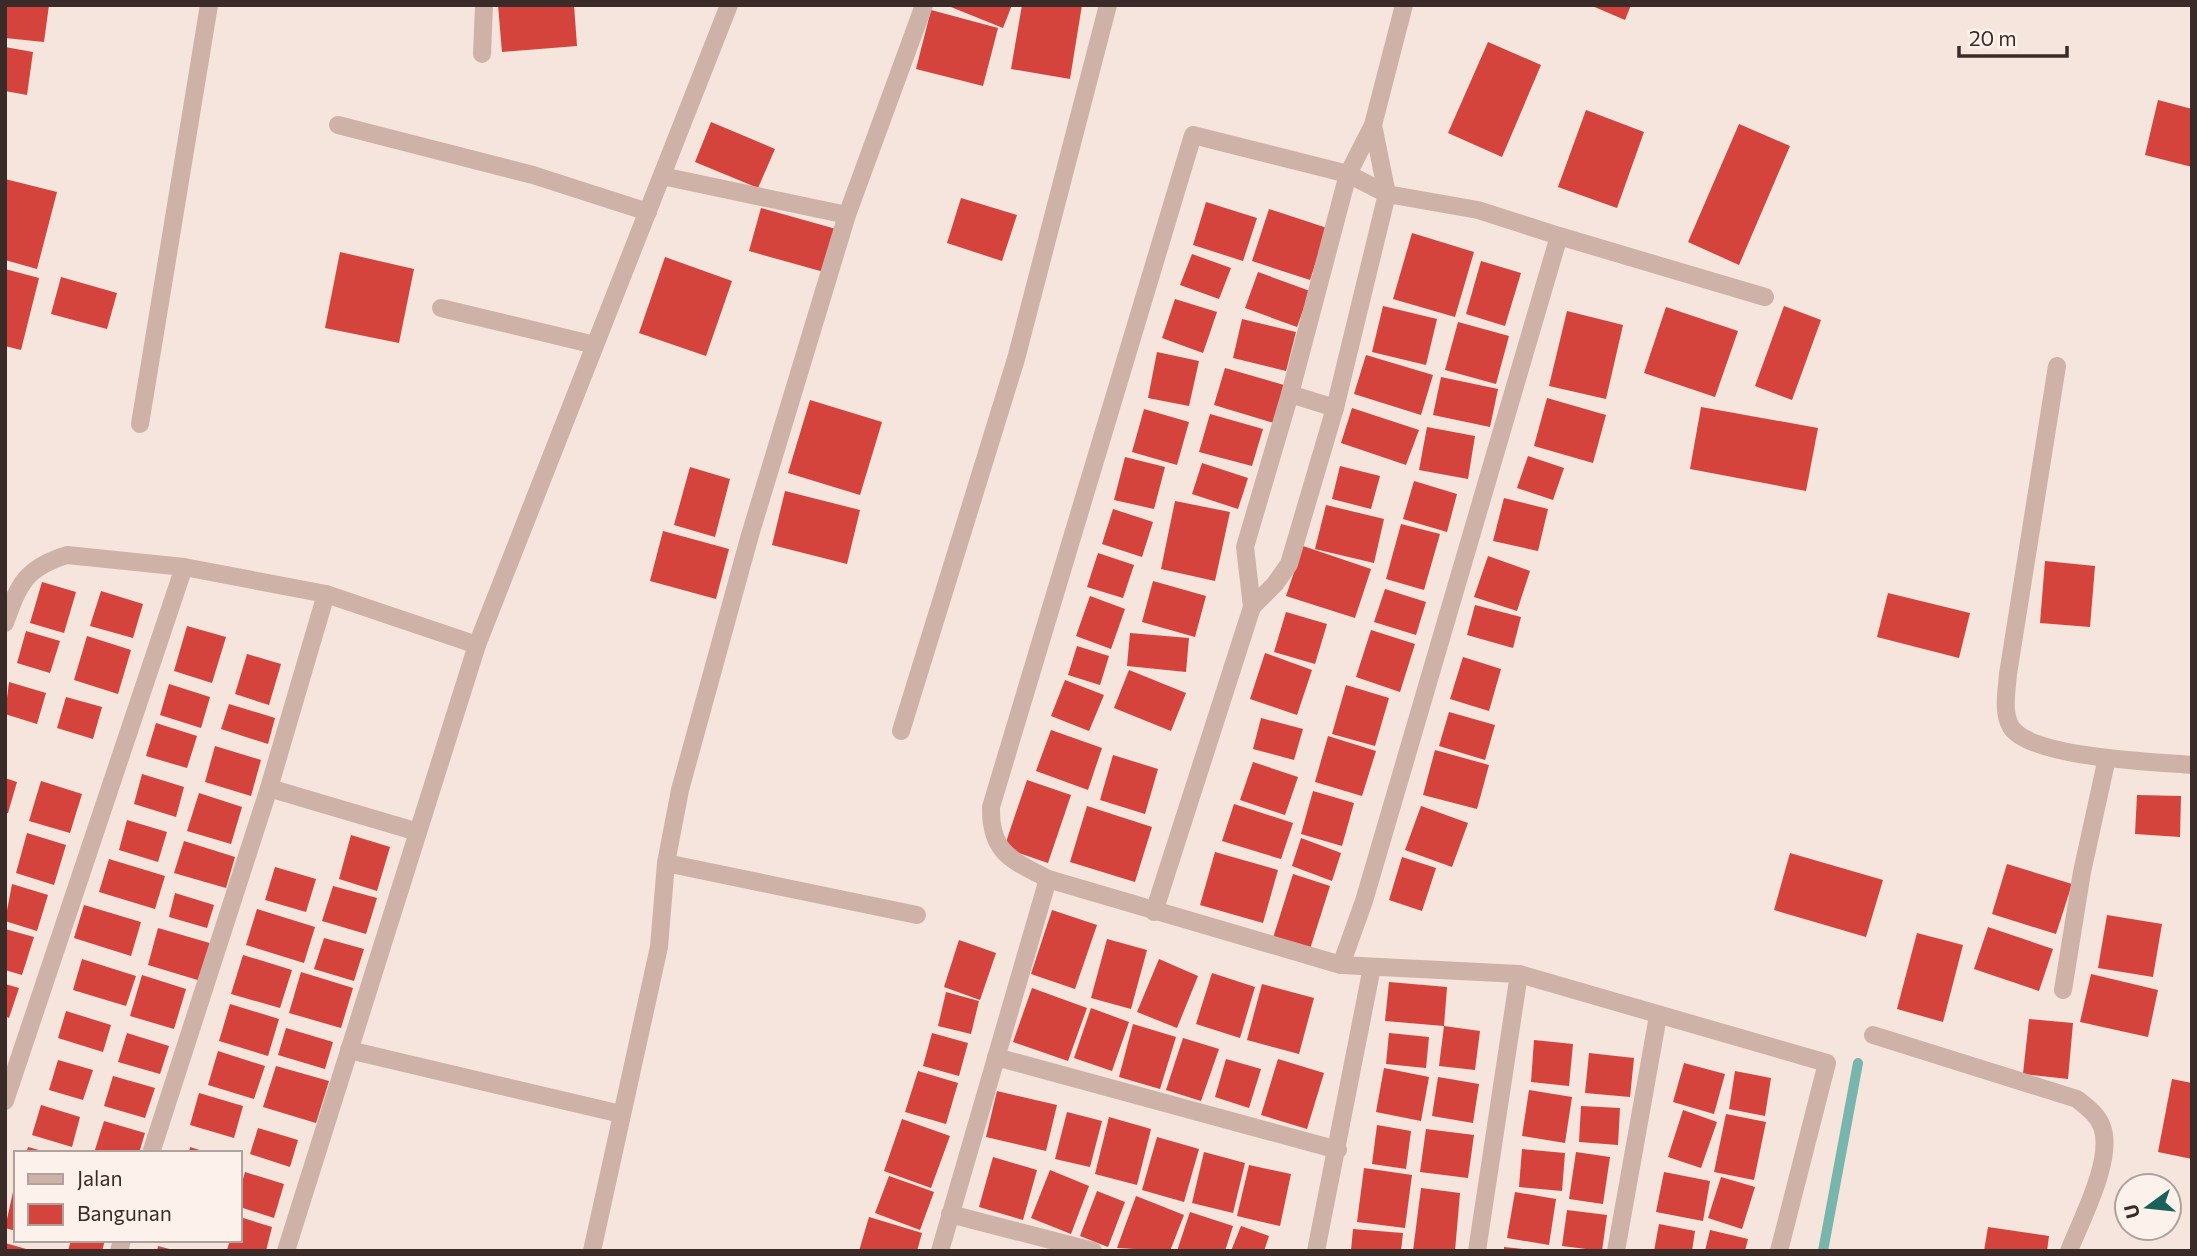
<svg xmlns="http://www.w3.org/2000/svg" width="2197" height="1256" font-family="Commissioner,sans-serif">
  <rect width="100%" height="100%" fill="#f5e5dd"/>
  <g fill="none" stroke-linecap="round" stroke-linejoin="round">
    <!-- stream -->
    <path stroke="#78b6ad" stroke-width="10" d="M1823,1251L1858,1063"/>
  </g>
  <!-- building -->
  <g fill="#d4443d">
    <path d="M5,5H49L44,42L5,38Z"/>
    <path d="M498,5H574L577,46L502,52Z"/>
    <path d="M946,5H1012L1003,28Z"/>
    <path d="M1022,5H1082L1070,79L1011,69Z"/>
    <path d="M1590,5H1631L1625,20Z"/>
    <path d="M931,10L998,28L983,86L916,69Z"/>
    <path d="M1488,42L1541,65L1502,157L1448,133Z"/>
    <path d="M5,47L33,52L27,95L5,91Z"/>
    <path d="M2158,100L2192,109V167L2145,155Z"/>
    <path d="M1586,110L1644,132L1617,208L1558,187Z"/>
    <path d="M711,122L775,149L758,188L695,162Z"/>
    <path d="M1739,124L1790,146L1739,265L1688,242Z"/>
    <path d="M5,179L57,192L37,269L5,260Z"/>
    <path d="M961,198L1017,215L1002,261L947,243Z"/>
    <path d="M1206,202L1257,218L1243,261L1193,245Z"/>
    <path d="M761,208L836,229L824,272L749,251Z"/>
    <path d="M1269,209L1327,228L1310,280L1252,261Z"/>
    <path d="M1412,233L1474,252L1455,317L1393,299Z"/>
    <path d="M340,252L414,269L399,343L325,328Z"/>
    <path d="M1192,254L1231,268L1219,299L1180,285Z"/>
    <path d="M665,257L732,281L706,356L639,333Z"/>
    <path d="M1481,261L1521,273L1505,326L1466,314Z"/>
    <path d="M5,269L39,278L21,350L5,346Z"/>
    <path d="M1258,272L1310,291L1297,327L1245,308Z"/>
    <path d="M61,277L117,293L107,329L51,314Z"/>
    <path d="M1175,299L1217,312L1203,353L1162,338Z"/>
    <path d="M1383,306L1437,319L1426,365L1372,352Z"/>
    <path d="M1784,306L1821,320L1792,400L1755,386Z"/>
    <path d="M1666,307L1738,331L1715,397L1644,373Z"/>
    <path d="M1567,311L1623,325L1606,399L1549,386Z"/>
    <path d="M1242,319L1296,332L1286,371L1233,358Z"/>
    <path d="M1458,322L1509,336L1496,384L1445,370Z"/>
    <path d="M1157,352L1199,361L1189,406L1148,398Z"/>
    <path d="M1366,355L1433,375L1421,415L1354,394Z"/>
    <path d="M1225,368L1284,385L1274,423L1214,405Z"/>
    <path d="M1441,377L1498,389L1490,427L1433,415Z"/>
    <path d="M1547,398L1606,415L1593,463L1534,446Z"/>
    <path d="M810,400L882,422L860,495L788,473Z"/>
    <path d="M1701,407L1818,428L1806,491L1690,469Z"/>
    <path d="M1352,408L1419,430L1406,465L1341,443Z"/>
    <path d="M1144,409L1189,422L1177,465L1132,452Z"/>
    <path d="M1210,414L1263,429L1252,466L1199,452Z"/>
    <path d="M1427,427L1475,436L1468,479L1419,470Z"/>
    <path d="M1528,456L1564,468L1553,500L1517,488Z"/>
    <path d="M1125,457L1165,467L1154,509L1114,500Z"/>
    <path d="M1202,463L1248,478L1238,509L1192,494Z"/>
    <path d="M1340,466L1380,476L1371,509L1332,499Z"/>
    <path d="M690,467L730,479L715,537L674,525Z"/>
    <path d="M1414,481L1457,494L1447,532L1403,519Z"/>
    <path d="M785,491L860,510L847,564L772,545Z"/>
    <path d="M1504,498L1548,509L1538,551L1493,541Z"/>
    <path d="M1175,501L1230,512L1215,581L1161,569Z"/>
    <path d="M1326,505L1384,519L1374,563L1315,549Z"/>
    <path d="M1113,509L1153,522L1142,557L1102,544Z"/>
    <path d="M1401,524L1440,534L1424,590L1386,579Z"/>
    <path d="M663,531L729,549L716,599L650,581Z"/>
    <path d="M1303,546L1371,569L1355,618L1286,596Z"/>
    <path d="M1098,553L1134,565L1123,598L1087,587Z"/>
    <path d="M1488,556L1530,571L1517,611L1474,597Z"/>
    <path d="M2045,561L2095,566L2090,627L2040,623Z"/>
    <path d="M1153,581L1206,596L1195,637L1142,622Z"/>
    <path d="M42,582L76,592L64,633L30,623Z"/>
    <path d="M1385,589L1426,602L1416,635L1374,622Z"/>
    <path d="M101,591L143,604L133,638L90,626Z"/>
    <path d="M1888,593L1970,613L1959,658L1877,637Z"/>
    <path d="M1090,596L1125,609L1111,649L1076,636Z"/>
    <path d="M1475,605L1521,617L1513,648L1467,635Z"/>
    <path d="M1286,612L1327,624L1315,664L1274,652Z"/>
    <path d="M187,626L226,637L212,683L174,671Z"/>
    <path d="M1371,630L1415,644L1400,692L1356,677Z"/>
    <path d="M26,631L60,641L50,673L17,663Z"/>
    <path d="M1130,633L1189,638L1186,672L1127,666Z"/>
    <path d="M87,636L131,650L118,694L74,680Z"/>
    <path d="M1077,646L1109,656L1100,685L1068,675Z"/>
    <path d="M1265,653L1312,670L1297,715L1250,699Z"/>
    <path d="M247,654L281,664L269,705L235,694Z"/>
    <path d="M1463,657L1501,669L1489,711L1450,699Z"/>
    <path d="M1129,670L1186,693L1171,731L1114,708Z"/>
    <path d="M1065,680L1104,695L1089,731L1051,716Z"/>
    <path d="M9,682L46,693L37,724L5,714Z"/>
    <path d="M169,684L210,697L201,728L160,715Z"/>
    <path d="M1346,685L1389,698L1375,746L1332,734Z"/>
    <path d="M66,697L102,707L93,739L57,728Z"/>
    <path d="M229,704L275,718L268,744L221,729Z"/>
    <path d="M1449,712L1495,725L1485,760L1439,746Z"/>
    <path d="M1261,718L1303,729L1294,760L1253,749Z"/>
    <path d="M156,723L197,736L187,768L146,756Z"/>
    <path d="M1051,730L1102,748L1088,790L1036,771Z"/>
    <path d="M1328,736L1376,751L1362,796L1315,782Z"/>
    <path d="M215,746L261,760L251,796L205,782Z"/>
    <path d="M1435,750L1489,765L1477,809L1423,795Z"/>
    <path d="M1113,755L1158,769L1145,814L1100,800Z"/>
    <path d="M1253,762L1298,777L1285,815L1240,800Z"/>
    <path d="M142,774L184,787L176,817L134,804Z"/>
    <path d="M5,778L17,782L8,813H5Z"/>
    <path d="M1027,780L1071,795L1048,863L1004,848Z"/>
    <path d="M41,781L82,794L70,833L29,821Z"/>
    <path d="M1313,791L1354,803L1342,846L1301,834Z"/>
    <path d="M199,793L242,807L231,844L187,831Z"/>
    <path d="M2137,795L2181,796L2180,837L2135,834Z"/>
    <path d="M1234,804L1293,823L1281,859L1222,841Z"/>
    <path d="M1087,806L1152,827L1135,882L1070,862Z"/>
    <path d="M1421,806L1468,823L1452,867L1405,850Z"/>
    <path d="M127,820L167,832L158,862L119,850Z"/>
    <path d="M27,833L66,845L54,885L16,873Z"/>
    <path d="M351,835L390,847L377,891L339,879Z"/>
    <path d="M1301,838L1341,853L1332,881L1292,866Z"/>
    <path d="M184,841L235,857L226,888L174,873Z"/>
    <path d="M1215,852L1278,870L1263,923L1200,905Z"/>
    <path d="M1790,853L1883,880L1866,937L1774,910Z"/>
    <path d="M1402,857L1436,868L1422,911L1389,900Z"/>
    <path d="M109,859L165,876L155,909L99,892Z"/>
    <path d="M2007,864L2072,884L2056,934L1992,914Z"/>
    <path d="M275,867L316,879L306,912L265,900Z"/>
    <path d="M1293,874L1330,886L1310,949L1273,938Z"/>
    <path d="M12,884L48,895L37,931L5,921Z"/>
    <path d="M333,886L377,898L366,934L322,921Z"/>
    <path d="M175,893L214,905L207,928L169,917Z"/>
    <path d="M84,905L141,922L131,956L74,938Z"/>
    <path d="M257,909L315,927L304,963L246,945Z"/>
    <path d="M1052,910L1097,925L1075,989L1031,974Z"/>
    <path d="M2107,915L2162,924L2153,977L2098,968Z"/>
    <path d="M1988,927L2053,949L2039,991L1974,969Z"/>
    <path d="M158,928L213,944L201,981L148,965Z"/>
    <path d="M5,929L34,937L22,975L5,970Z"/>
    <path d="M1917,933L1963,945L1943,1022L1897,1009Z"/>
    <path d="M324,938L364,949L354,981L314,969Z"/>
    <path d="M1107,939L1147,950L1131,1009L1091,998Z"/>
    <path d="M959,940L996,953L980,1000L944,987Z"/>
    <path d="M243,955L292,970L280,1008L231,994Z"/>
    <path d="M82,959L136,976L126,1006L73,990Z"/>
    <path d="M1159,959L1198,976L1177,1028L1137,1012Z"/>
    <path d="M301,972L353,988L341,1028L289,1013Z"/>
    <path d="M1212,973L1255,987L1240,1038L1196,1024Z"/>
    <path d="M2091,974L2158,990L2148,1037L2080,1022Z"/>
    <path d="M142,975L186,989L174,1029L130,1016Z"/>
    <path d="M1389,982L1447,987L1444,1026L1385,1021Z"/>
    <path d="M5,984L19,988L9,1018L5,1016Z"/>
    <path d="M1262,984L1314,998L1299,1054L1247,1040Z"/>
    <path d="M1032,988L1087,1008L1068,1061L1013,1042Z"/>
    <path d="M946,992L979,1001L971,1034L938,1026Z"/>
    <path d="M230,1004L279,1019L268,1056L219,1041Z"/>
    <path d="M1091,1008L1129,1022L1112,1071L1074,1058Z"/>
    <path d="M66,1011L111,1025L103,1052L58,1038Z"/>
    <path d="M2029,1019L2073,1023L2068,1079L2023,1074Z"/>
    <path d="M1133,1024L1176,1037L1160,1089L1119,1077Z"/>
    <path d="M1444,1026L1480,1031L1475,1070L1439,1066Z"/>
    <path d="M286,1028L333,1042L325,1069L278,1055Z"/>
    <path d="M127,1033L169,1046L160,1074L118,1062Z"/>
    <path d="M932,1033L968,1043L959,1076L923,1066Z"/>
    <path d="M1389,1033L1429,1037L1426,1068L1386,1064Z"/>
    <path d="M1183,1038L1219,1049L1201,1101L1166,1090Z"/>
    <path d="M1534,1040L1573,1044L1569,1086L1531,1082Z"/>
    <path d="M218,1051L265,1066L254,1099L208,1085Z"/>
    <path d="M1589,1053L1634,1058L1630,1097L1585,1093Z"/>
    <path d="M1226,1059L1261,1069L1249,1108L1215,1097Z"/>
    <path d="M1278,1059L1324,1073L1307,1129L1261,1115Z"/>
    <path d="M58,1060L93,1070L83,1100L49,1090Z"/>
    <path d="M1684,1063L1725,1074L1714,1114L1673,1102Z"/>
    <path d="M276,1066L329,1081L316,1123L263,1107Z"/>
    <path d="M1384,1068L1429,1077L1421,1121L1376,1112Z"/>
    <path d="M918,1071L958,1083L946,1124L905,1112Z"/>
    <path d="M1735,1071L1771,1078L1765,1116L1729,1109Z"/>
    <path d="M113,1076L155,1088L145,1118L104,1106Z"/>
    <path d="M1438,1077L1479,1084L1473,1123L1432,1116Z"/>
    <path d="M2172,1079L2192,1083V1159L2158,1152Z"/>
    <path d="M1529,1090L1572,1097L1565,1143L1522,1136Z"/>
    <path d="M997,1091L1057,1105L1046,1151L986,1137Z"/>
    <path d="M199,1093L243,1106L234,1138L190,1125Z"/>
    <path d="M41,1105L80,1117L72,1147L32,1135Z"/>
    <path d="M1581,1106L1620,1108L1618,1145L1579,1142Z"/>
    <path d="M1683,1110L1717,1122L1701,1168L1668,1157Z"/>
    <path d="M1067,1112L1102,1121L1090,1167L1055,1159Z"/>
    <path d="M1726,1114L1766,1122L1754,1180L1714,1172Z"/>
    <path d="M1109,1117L1151,1129L1137,1185L1095,1174Z"/>
    <path d="M902,1119L950,1136L931,1188L884,1171Z"/>
    <path d="M104,1121L145,1133L139,1153H94Z"/>
    <path d="M1377,1125L1411,1131L1406,1169L1372,1164Z"/>
    <path d="M258,1128L298,1140L290,1167L250,1154Z"/>
    <path d="M1426,1129L1474,1135L1468,1178L1420,1172Z"/>
    <path d="M1157,1137L1199,1149L1184,1202L1142,1190Z"/>
    <path d="M28,1147L46,1152V1153H26Z"/>
    <path d="M190,1147L206,1152V1153H189Z"/>
    <path d="M1522,1149L1565,1153L1562,1191L1519,1187Z"/>
    <path d="M1204,1152L1245,1163L1233,1213L1192,1203Z"/>
    <path d="M1576,1152L1610,1157L1603,1204L1569,1199Z"/>
    <path d="M993,1157L1037,1170L1023,1220L979,1207Z"/>
    <path d="M1249,1165L1291,1174L1280,1226L1237,1216Z"/>
    <path d="M1364,1168L1412,1175L1405,1228L1357,1222Z"/>
    <path d="M1050,1170L1089,1186L1071,1234L1031,1218Z"/>
    <path d="M245,1172L284,1184L274,1218L240,1207V1190Z"/>
    <path d="M1664,1172L1710,1181L1703,1221L1656,1212Z"/>
    <path d="M889,1176L934,1192L920,1230L875,1213Z"/>
    <path d="M1721,1177L1755,1187L1742,1229L1708,1218Z"/>
    <path d="M1421,1188L1460,1193L1455,1251H1413Z"/>
    <path d="M1097,1191L1125,1202L1108,1247L1080,1236Z"/>
    <path d="M13,1192L16,1193V1231L5,1228Z"/>
    <path d="M1515,1192L1556,1199L1549,1245L1507,1238Z"/>
    <path d="M1136,1196L1184,1215L1170,1251L1117,1248Z"/>
    <path d="M1567,1210L1607,1215L1602,1251L1562,1246Z"/>
    <path d="M1190,1212L1233,1226L1225,1251H1177Z"/>
    <path d="M240,1217L272,1227L266,1251L227,1250L230,1240H240Z"/>
    <path d="M869,1217L922,1233L917,1251H859Z"/>
    <path d="M1659,1224L1695,1231L1692,1251H1654Z"/>
    <path d="M1241,1226L1269,1236L1264,1251H1231Z"/>
    <path d="M1988,1227L2049,1236L2047,1251H1984Z"/>
    <path d="M1353,1229L1403,1233L1401,1251H1351Z"/>
    <path d="M1710,1230L1748,1239L1745,1251H1705Z"/>
    <path d="M71,1240H105L102,1251H68Z"/>
    <path d="M5,1243L30,1250L29,1251H5Z"/>
    <path d="M158,1246L173,1250V1251H157Z"/>
    <path d="M1504,1247L1523,1249V1251H1504Z"/>
  </g>
  <g fill="none" stroke-linecap="round" stroke-linejoin="round">
    <!-- minor -->
    <g stroke="#cfb2a7" stroke-width="18">
      <path d="M482,54L484,5"/>
      <path d="M338,125L533,175L648,212"/>
      <path d="M662,176L847,215"/>
      <path d="M1559,236L1765,297"/>
      <path d="M441,308L595,345"/>
      <path d="M2057,366L2008,674C2007,690 2002,712 2011,727C2031,758 2154,762 2192,765"/>
      <path d="M1290,394L1335,408"/>
      <path d="M140,424L209,5"/>
      <path d="M1252,607L1245,547L1290,394L1348,174L1373,125L1404,5"/>
      <path d="M5,623C19,584 25,568 67,555L184,567L326,594L477,645"/>
      <path d="M901,731L1016,359L1108,5"/>
      <path d="M269,788L418,832"/>
      <path d="M666,863L917,915"/>
      <path d="M1154,912L1252,607L1275,584L1289,564L1335,408L1387,194L1373,125"/>
      <path d="M1341,965L1364,901L1559,236L1478,210L1387,194L1348,174L1193,135L991,807C990,853 1012,860 1048,879L1341,965L1519,974L1827,1063L1779,1251"/>
      <path d="M2063,990L2082,872L2107,758"/>
      <path d="M1873,1035L2077,1099C2087,1107 2098,1115 2102,1127C2114,1159 2081,1220 2069,1251"/>
      <path d="M349,1050L621,1114"/>
      <path d="M996,1057L1338,1150"/>
      <path d="M5,1101L184,567"/>
      <path d="M151,1153L269,788L326,594"/>
      <path d="M950,1214L1093,1251"/>
      <path d="M119,1251L122,1240"/>
      <path d="M286,1251L477,645L729,5"/>
      <path d="M592,1251L659,947L666,863L680,790L750,535L847,215L924,5"/>
      <path d="M940,1251L1048,879"/>
      <path d="M1316,1251L1372,967"/>
      <path d="M1477,1251L1519,974"/>
      <path d="M1616,1251L1658,1016"/>
    </g>
  </g>
  <!-- border -->
  <rect width="2197" height="1256" fill="none" stroke="#3b2b28" stroke-width="14"/>
  <!-- legend -->
  <rect x="14" y="1151" width="228" height="91" fill="#fcf1eb" stroke="#afa29d" stroke-width="2"/>
  <rect x="28" y="1174" width="35" height="10" fill="#cfb2a7" stroke="#afa29d" stroke-width="2"/>
  <text x="77" y="1186" font-size="21" fill="#3b2b28">Jalan</text>
  <rect x="28" y="1204" width="35" height="21" fill="#d4443d" stroke="#afa29d" stroke-width="2"/>
  <text x="77" y="1221" font-size="21" fill="#3b2b28">Bangunan</text>
  <!-- north arrow -->
  <g transform="translate(2148 1207) rotate(255)"><circle r="33" fill="#fcf1eb" stroke="#afa29d" stroke-width="2"/>
  <path d="M0-5L12 26L0 18L-12 26Z" fill="#186259"/>
  <text y="-10" font-size="19" font-weight="bold" text-anchor="middle" fill="#3b2b28">U</text>
  </g>
  <!-- scale -->
  <path d="M1959 46v10h108v-10" fill="none" stroke="#3b2b28" stroke-width="3.5"/>
  <text x="1969" y="46" font-size="21" fill="#3b2b28" stroke="#fcf1eb" stroke-width="5" paint-order="stroke">20 m</text>
</svg>
